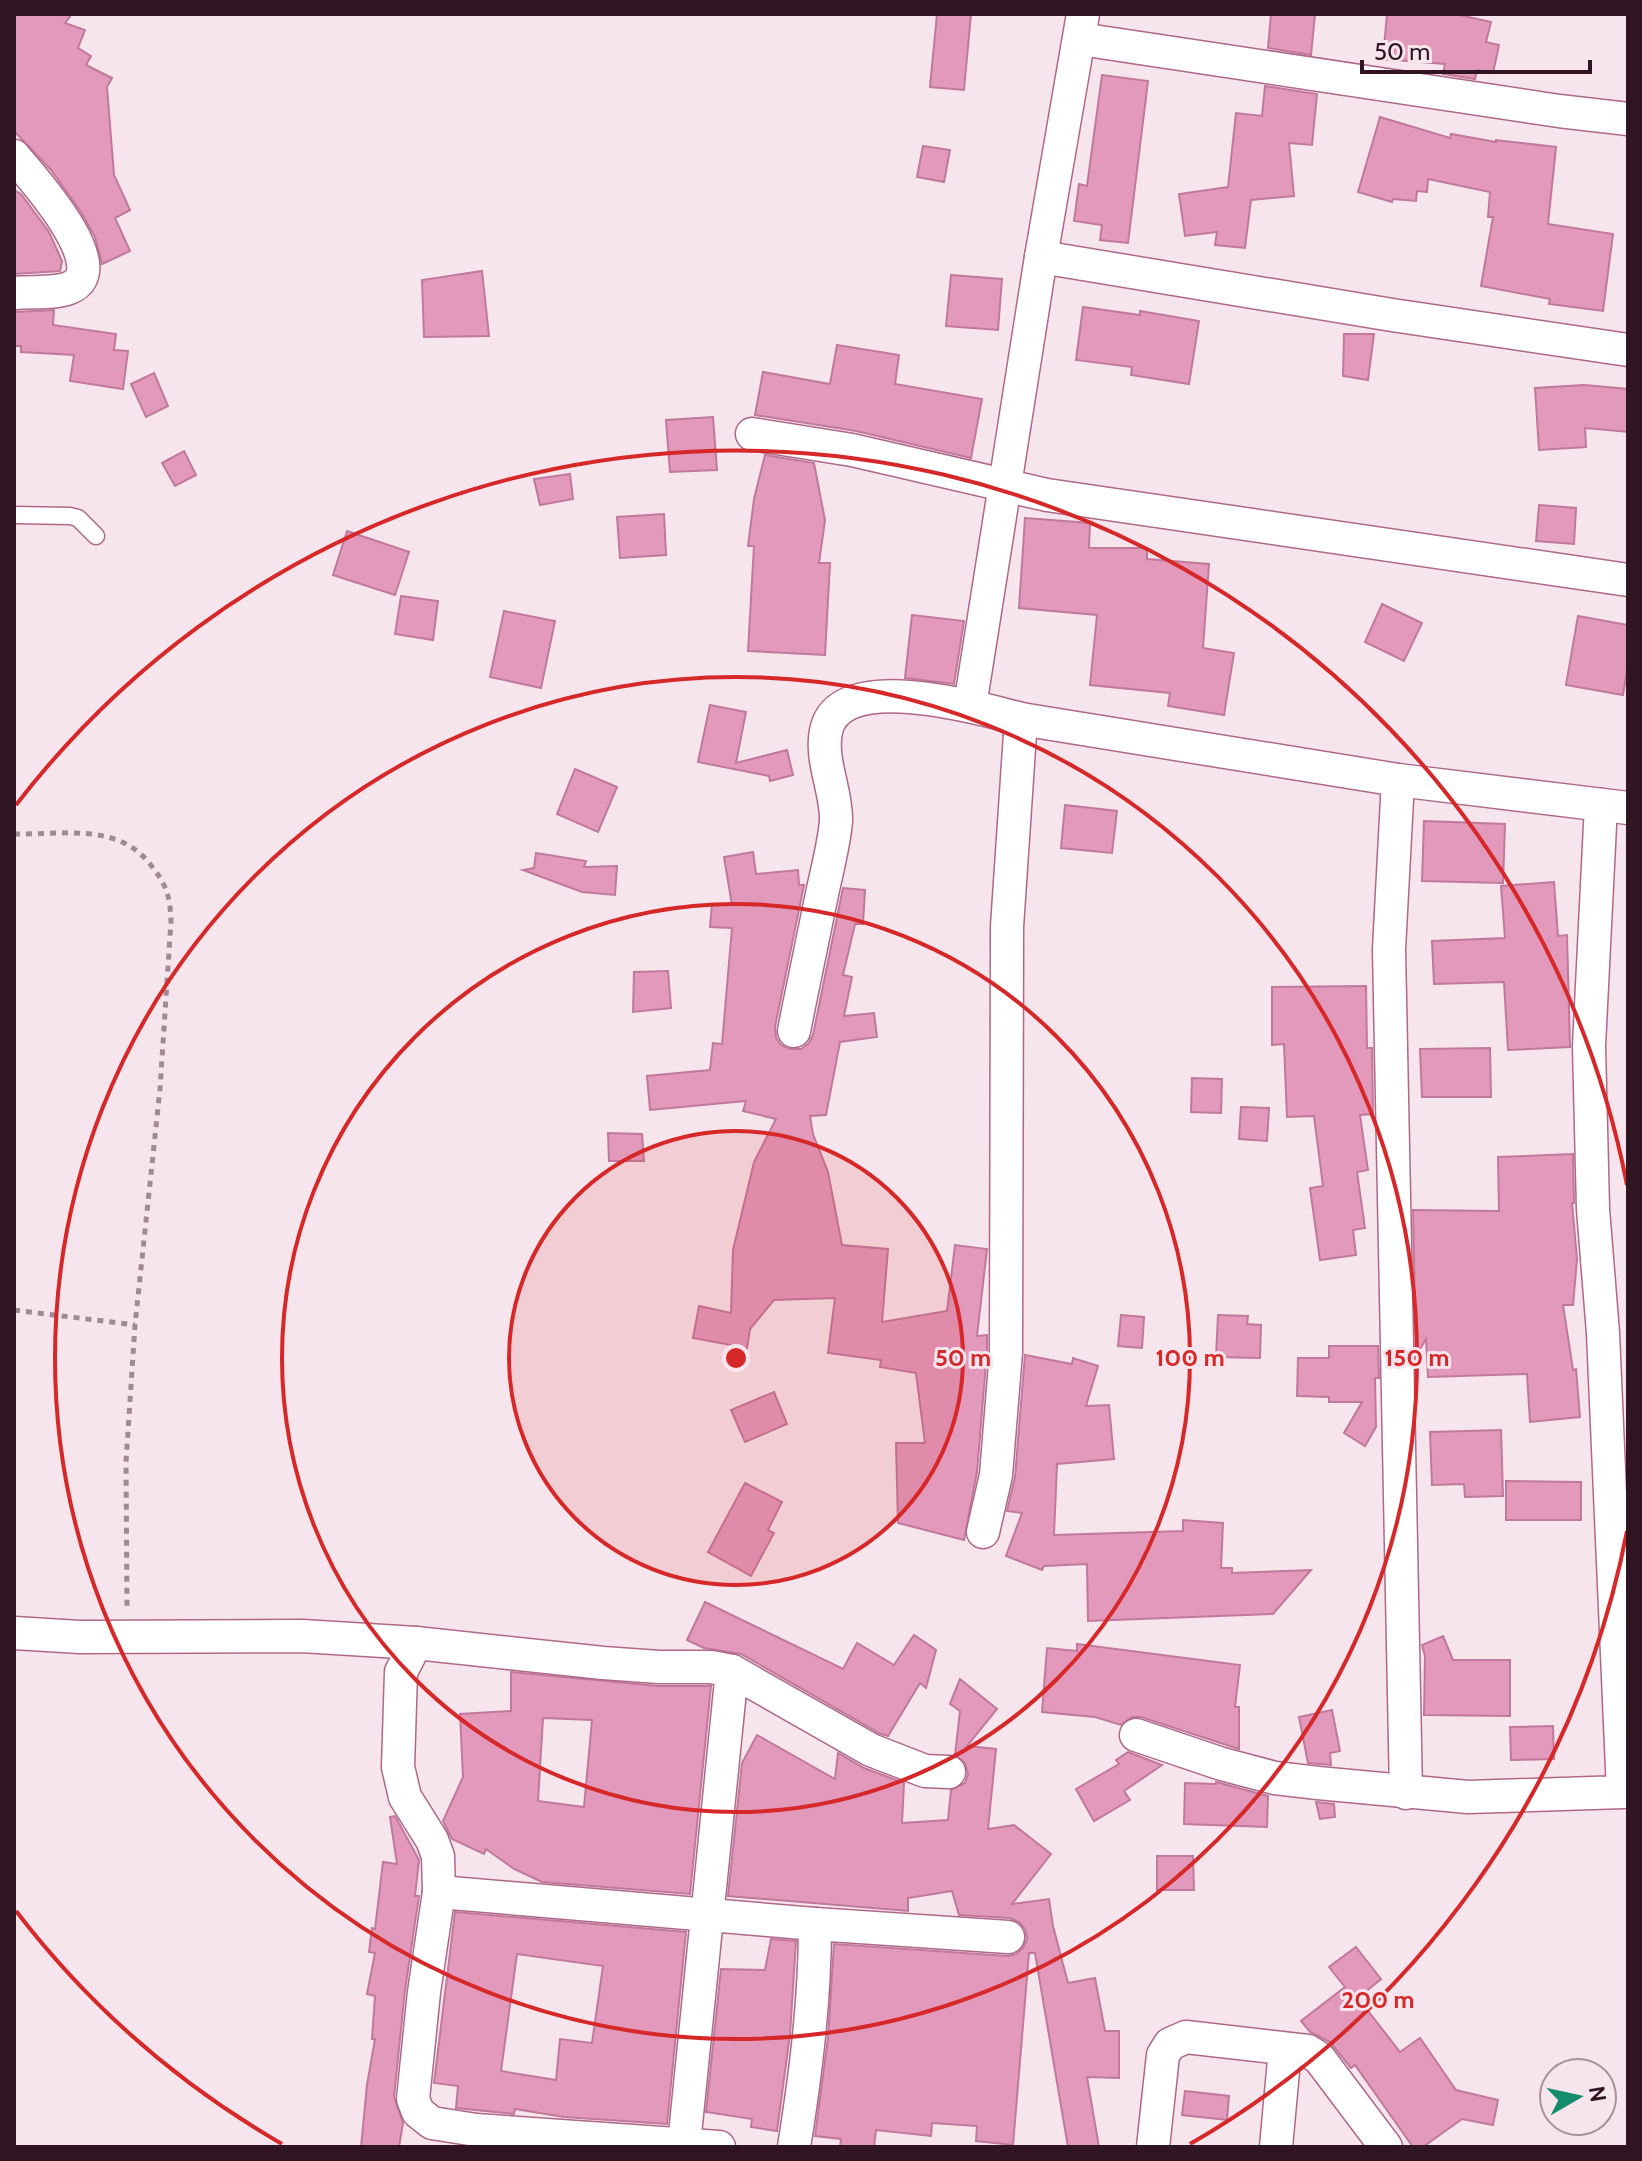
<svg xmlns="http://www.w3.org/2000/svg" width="1642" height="2161" font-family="Cabin,sans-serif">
  <rect width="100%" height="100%" fill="#f6e5ec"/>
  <!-- building -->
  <g fill="#e399bc" stroke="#c1799b" stroke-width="2" fill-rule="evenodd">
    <path d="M14,14H72L65,23L85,30L78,48L91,56L86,65L112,78L107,87L114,175L130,210L115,218L130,251L102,264L95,237L81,212L51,170L14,131Z"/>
    <path d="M937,14H971L964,90L930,87Z"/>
    <path d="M1271,14H1315L1311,55L1268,48Z"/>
    <path d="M1387,14H1455L1491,22L1486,42L1499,45L1493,73L1477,70L1475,79L1443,74L1445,64L1383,59Z"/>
    <path d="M1102,75L1148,81L1128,243L1100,240L1102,225L1074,221L1079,184L1087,186Z"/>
    <path d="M1265,86L1317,94L1312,145L1289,143L1294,196L1251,200L1245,248L1215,245L1217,232L1185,236L1179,194L1228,187L1236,113L1262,116Z"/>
    <path d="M1380,117L1450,138L1451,134L1496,142V140L1556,147L1548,224L1613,234L1603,311L1549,304L1550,299L1481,286L1493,217H1488L1490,192L1428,179L1427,192L1417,191L1416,201L1393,199L1392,202L1358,192Z"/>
    <path d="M923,146L950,150L944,182L917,177Z"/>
    <path d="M14,190L21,194L49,232L62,261L60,271L14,274Z"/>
    <path d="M482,271L489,336L424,337L422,280Z"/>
    <path d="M951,275L1002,279L998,330L946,326Z"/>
    <path d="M1083,307L1140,315V311L1199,321L1189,384L1131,375L1132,367L1076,360Z"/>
    <path d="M54,310L53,325L116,334L114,350L128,351L123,389L70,381L74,355L21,352V346H14V312Z"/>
    <path d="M1344,334H1374L1368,380L1343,376Z"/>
    <path d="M837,345L899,355L895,384L982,399L971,458L856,431L755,415L763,372L830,384Z"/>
    <path d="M154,373L168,406L146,417L131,384Z"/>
    <path d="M1584,385L1628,389V432L1585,428L1586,447L1539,450L1535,388Z"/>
    <path d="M713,417L717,470L670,472L666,420Z"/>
    <path d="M184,451L196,475L175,486L162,463Z"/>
    <path d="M765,455L814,463L825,520L819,563H830L825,655L748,651L754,546H748L754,499Z"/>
    <path d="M570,474L573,499L540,505L534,479Z"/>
    <path d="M1539,505L1576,508L1574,544L1536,541Z"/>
    <path d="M664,514L666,555L620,558L617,517Z"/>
    <path d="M1025,518L1090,523L1089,548H1147V559L1209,564L1203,648L1234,653L1224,715L1168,706L1170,693L1090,685L1097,615L1019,608Z"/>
    <path d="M347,531L409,552L395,595L333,575Z"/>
    <path d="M401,596L438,601L433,640L395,634Z"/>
    <path d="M1382,604L1422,623L1404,661L1365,642Z"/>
    <path d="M504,611L555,621L541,688L490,677Z"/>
    <path d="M912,615L964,621L954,684L905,678Z"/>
    <path d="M1578,616L1628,625V665L1623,695L1566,685Z"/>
    <path d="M710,705L746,712L736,763L787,750L793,775L770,781L769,776L698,762Z"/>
    <path d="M575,769L617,787L598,832L557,814Z"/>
    <path d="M1065,805L1117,811L1112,853L1061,848Z"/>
    <path d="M1424,821L1505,824L1503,883L1422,881Z"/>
    <path d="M753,852L756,874L798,870L799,885H804L775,1027L776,1038L781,1045L790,1049H801L809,1043L813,1035L843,888L865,890L863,924H855L843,975L852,977L844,1016L874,1013L877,1037L840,1042L826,1115L810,1116L813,1134L828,1172L842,1245L888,1249L882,1322L947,1311L955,1245L987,1249L977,1336L987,1335V1351L977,1472L964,1540L898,1523L896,1443H925L916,1373L880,1367L881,1360L828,1353L835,1298L774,1300L750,1329L747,1348L736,1346L730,1353L731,1345L693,1338L699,1306L731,1313L733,1250L754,1162L776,1119L743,1111L746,1101L650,1110L647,1076L710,1070L713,1043L722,1044L732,928L710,927L712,904L732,905L724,857Z"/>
    <path d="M536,853L586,861L584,867L617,866L615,895L582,892L523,870L534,868Z"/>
    <path d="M1554,882L1558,936L1567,935L1570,1047L1508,1050L1504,982L1434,984L1432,941L1505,938L1501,886Z"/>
    <path d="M668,971L671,1008L633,1012L634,972Z"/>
    <path d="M1366,986L1367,1048H1372L1373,1114L1360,1115L1368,1170L1357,1172L1365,1228L1353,1230L1356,1255L1320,1260L1310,1188L1323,1186L1314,1116L1287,1117L1284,1044L1272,1045V987Z"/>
    <path d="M1490,1048L1491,1097H1422L1420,1049Z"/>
    <path d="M1192,1078L1222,1079L1221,1113L1191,1112Z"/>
    <path d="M1241,1107L1269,1108L1267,1141L1239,1139Z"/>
    <path d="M608,1133L642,1134L644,1161H609Z"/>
    <path d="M1573,1154L1574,1203H1572L1577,1259L1573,1305H1563L1573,1370L1576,1369L1580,1417L1530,1422L1527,1374L1428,1377L1426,1339L1416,1356L1413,1210L1499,1211L1498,1157Z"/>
    <path d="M1121,1315L1144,1317L1142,1348L1118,1346Z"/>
    <path d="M1218,1315L1248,1316L1247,1324L1261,1325L1260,1358L1216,1357Z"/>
    <path d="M1329,1346H1378L1379,1378H1375L1376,1427L1365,1446L1344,1433L1362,1402H1329V1397L1297,1396L1298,1358H1329Z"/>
    <path d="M1025,1355L1072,1364L1073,1358L1098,1366L1086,1406L1109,1405L1114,1459L1057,1464L1054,1535L1183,1531V1520L1223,1523L1221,1568H1232V1573L1311,1570L1273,1614L1088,1621L1087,1564L1044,1566L1042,1570L1006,1556L1022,1513L1007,1511L1015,1477Z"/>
    <path d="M774,1392L787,1424L745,1442L731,1410Z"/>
    <path d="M1501,1430L1503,1496L1465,1497L1464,1484L1432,1485L1430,1432Z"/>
    <path d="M1506,1481L1581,1482V1520H1506Z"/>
    <path d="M745,1483L782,1502L768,1530L774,1533L751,1576L708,1552Z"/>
    <path d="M705,1602L843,1669L857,1643L894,1665L914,1635L936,1650L926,1688L920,1683L888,1736L879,1733L741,1654L704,1648L687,1640Z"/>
    <path d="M1443,1636L1453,1660H1510V1716L1424,1715L1425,1656L1422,1645Z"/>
    <path d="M1077,1644L1240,1665L1235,1707H1239V1749L1141,1717H1132L1121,1725L1095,1717L1042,1712L1047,1648L1077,1651Z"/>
    <path d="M511,1672L658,1686H711L690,1894L542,1882L514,1869L486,1849L484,1854L452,1839L443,1821L463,1777L460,1714L511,1711ZM543,1718L592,1720L584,1807L538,1801Z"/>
    <path d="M960,1679L997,1709L967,1746L996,1749L988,1829L1014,1825L1051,1854L1012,1904L1049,1899L1053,1926L1068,1983L1095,1978L1105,2031H1119V2078L1087,2077L1099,2147H1068L1035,1953H1029L1013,2145L976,2141L977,2126L932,2123L931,2136L876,2130L874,2147H840L841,2139L815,2136L828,2038L834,1944L1008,1956L1016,1954L1023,1948L1027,1939L1025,1929L1019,1922L1010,1918L959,1915L952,1891L908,1898V1911L728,1896L742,1763L757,1735L835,1779L838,1753L864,1768L904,1783L902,1823L948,1820L951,1790L965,1783L968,1774L965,1763L955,1755L960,1711L950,1704Z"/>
    <path d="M1332,1710L1340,1751L1330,1753L1331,1765L1308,1763L1299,1717Z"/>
    <path d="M1553,1726L1554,1759L1511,1760L1510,1727Z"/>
    <path d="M1128,1752L1162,1765L1124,1791L1130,1800L1094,1821L1076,1789L1119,1764L1116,1760Z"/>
    <path d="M1216,1782L1268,1796L1267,1827L1184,1824L1185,1783L1216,1784Z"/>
    <path d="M1316,1802L1334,1804L1335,1817L1320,1819Z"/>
    <path d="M395,1816L419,1860L415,1896H419L405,1990L394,2097L403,2123L399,2147H361L367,2085L375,2039H372L375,1996L367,1994L375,1953L369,1952L372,1928L375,1929L383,1862L397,1864L390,1817Z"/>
    <path d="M1157,1856H1193L1194,1890H1157Z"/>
    <path d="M455,1912L686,1932L667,2124L564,2117L515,2109L514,2114L456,2108L458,2086L434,2083ZM517,1954L603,1966L592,2043L560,2039L556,2080L501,2071Z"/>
    <path d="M771,1939L796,1941L790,2034L777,2131L751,2127L752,2119L706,2112L721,1969L765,1970Z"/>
    <path d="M1356,1947L1381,1979L1358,1998L1400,2052L1420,2038L1456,2090L1498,2100L1493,2125L1462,2119L1423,2147H1413L1355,2065L1351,2068L1330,2042L1310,2032L1301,2021L1345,1987L1329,1967Z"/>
    <path d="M1185,2091L1229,2096L1227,2120L1182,2115Z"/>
  </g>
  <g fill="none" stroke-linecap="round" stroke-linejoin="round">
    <defs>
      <path id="lane" d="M14,515L70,516L78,518L96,536"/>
      <g id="street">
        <path d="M1080,39L1559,111L1628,119"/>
        <path d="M14,156C30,175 117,270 69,288C54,294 31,291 14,293"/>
        <path d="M1041,257L1392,315L1628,350"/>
        <path d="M752,434L852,450L1047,495L1628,580"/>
        <path d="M970,706L1041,257L1083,14"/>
        <path d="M1398,780L1628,808"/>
        <path d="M794,1031C803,985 813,939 822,894C827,870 834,845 836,821C837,791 820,761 826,731C839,668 980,708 1021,719L1398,780L1389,949L1406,1793"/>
        <path d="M983,1532L996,1475L1006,1352L1007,927L1021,719"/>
        <path d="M14,1633L80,1637L302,1636L416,1643L603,1663L659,1667H711L732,1671L871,1750L925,1771L949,1772"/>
        <path d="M416,1643L401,1672L398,1767L405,1797L432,1840L438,1856L439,1892L424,1992L413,2099L418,2112L432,2123L476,2130L719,2147"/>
        <path d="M1136,1735L1222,1764L1275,1778L1318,1783L1468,1797L1623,1792L1603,1333L1593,1209L1589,1046L1601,805"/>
        <path d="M439,1892L815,1924"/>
        <path d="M684,2144L732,1671"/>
        <path d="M794,2147C806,2072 815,2000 815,1924L1008,1937"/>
        <path d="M1153,2147L1163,2055L1170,2044L1186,2037L1308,2051L1319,2058L1386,2147"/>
        <path d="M1276,2147L1285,2049"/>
      </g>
    </defs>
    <!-- lane casing -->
    <use href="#lane" stroke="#af688a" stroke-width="19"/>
    <!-- street casing -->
    <use href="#street" stroke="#af688a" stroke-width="35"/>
    <!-- path -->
    <g stroke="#a08a94" stroke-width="5" stroke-dasharray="6 6" stroke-linecap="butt">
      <path d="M14,834C61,835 117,822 150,864C166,884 170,895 171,921L160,1089L135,1325L126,1462L127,1606"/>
      <path d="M14,1310L135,1325"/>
    </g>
    <!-- lane -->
    <use href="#lane" stroke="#fff" stroke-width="16"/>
    <!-- street -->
    <use href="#street" stroke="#fff" stroke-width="32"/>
  </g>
  <!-- distance rings -->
  <circle cx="736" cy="1358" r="227" fill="#d62828" fill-opacity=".12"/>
  <g fill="none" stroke="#d62828" stroke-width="4">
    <circle cx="736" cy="1358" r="227"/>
    <circle cx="736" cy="1358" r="454"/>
    <circle cx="736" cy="1358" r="681"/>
    <path d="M1627 1531A908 908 0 0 1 1190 2144M282 2144A908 908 0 0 1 16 1911M16 805A908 908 0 0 1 1627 1185"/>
  </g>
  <circle cx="736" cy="1358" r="12" fill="#d62828" stroke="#f6e5ec" stroke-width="4"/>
  <g font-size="24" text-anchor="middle" font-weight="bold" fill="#d62828" stroke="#f6e5ec" stroke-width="6" stroke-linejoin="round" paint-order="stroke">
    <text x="963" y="1366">50 m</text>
    <text x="1190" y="1366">100 m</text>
    <text x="1417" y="1366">150 m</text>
    <text x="1378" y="2008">200 m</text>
  </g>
  <!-- border -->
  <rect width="1642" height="2161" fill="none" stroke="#301422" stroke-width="32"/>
  <!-- north arrow -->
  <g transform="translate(1578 2097) rotate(81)"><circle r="38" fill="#f6e5ec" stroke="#a7919b" stroke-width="2"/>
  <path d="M0-6L14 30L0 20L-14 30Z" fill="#158c6e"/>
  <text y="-12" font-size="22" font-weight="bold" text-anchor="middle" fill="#301422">N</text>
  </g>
  <!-- scale -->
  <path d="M1362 60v12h228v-12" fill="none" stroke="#301422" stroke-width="4"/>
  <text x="1374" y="60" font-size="24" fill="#301422" stroke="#f6e5ec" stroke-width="6" paint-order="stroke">50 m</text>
</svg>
